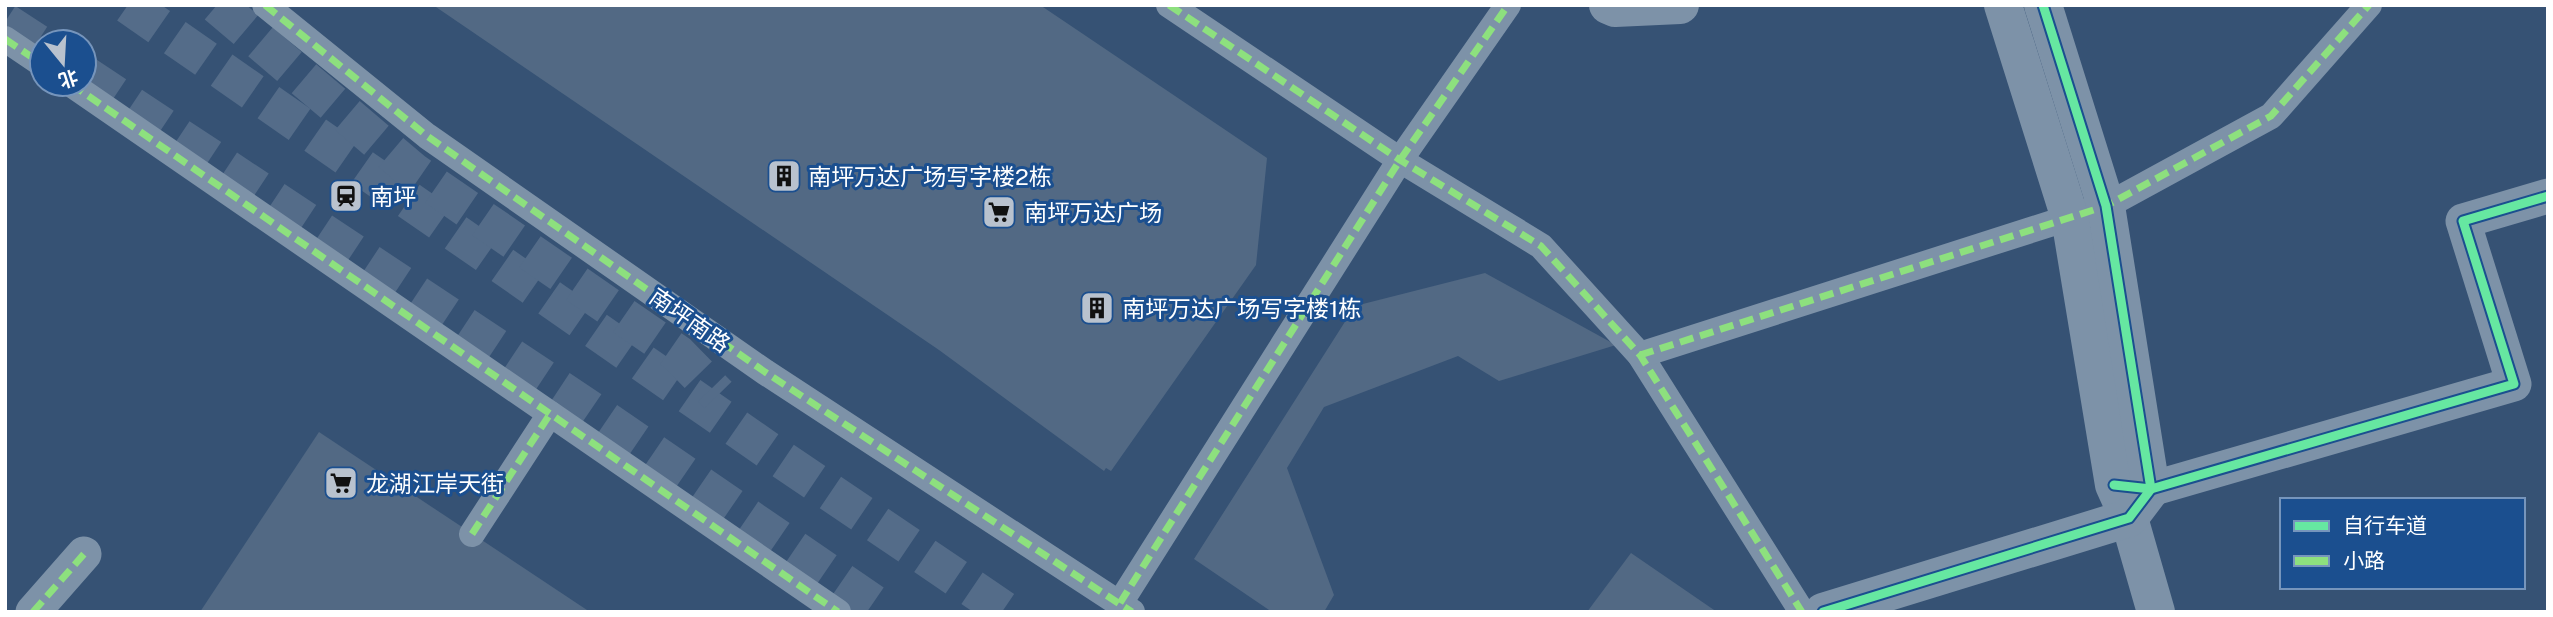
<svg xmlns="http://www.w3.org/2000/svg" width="2553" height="617" font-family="'Public Sans','Noto Sans SC',sans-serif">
  <rect width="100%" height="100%" fill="#365274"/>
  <!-- building -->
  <g fill="#526984">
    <path d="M433,5H1040L1267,158L1256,265L1111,471L1106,468L1104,471L939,350Z"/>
    <path d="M1485,273L1616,345L1499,381L1458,356L1324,407L1287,468L1334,595L1324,612H1272L1194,559L1355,306Z"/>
    <path d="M319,432L590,612H200Z"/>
    <path d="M1631,553L1717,612H1587Z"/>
  </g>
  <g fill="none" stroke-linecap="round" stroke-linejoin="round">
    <!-- trunk-tunnel -->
    <g stroke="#546c89" stroke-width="38" stroke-dasharray="38 19" stroke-linecap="butt">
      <path d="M128,5L775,455L1007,612"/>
      <path d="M217,5L414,172L678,354L718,395"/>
      <path d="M5,22L42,46"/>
      <path d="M84,74L576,400L886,612"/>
    </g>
    <!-- pedestrian -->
    <g stroke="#7d92a8" stroke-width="26">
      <path d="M265,5L427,136L765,372L1132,612"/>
      <path d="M1169,5L1400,160L1541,246L1640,355L1802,612"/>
      <path d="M5,39L42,64"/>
      <path d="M71,84L838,612"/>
      <path d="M1640,355L2106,206L2271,116L2369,5"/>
      <path d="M472,534L550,414"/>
      <path d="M1120,603L1400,160L1508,5"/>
    </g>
    <!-- minor -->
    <g stroke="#7d92a8" stroke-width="35">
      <path d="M2123,486L2151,489L2514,384L2463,221L2548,196"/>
      <path d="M33,612L84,554"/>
    </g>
    <!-- tertiary -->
    <g stroke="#7d92a8" stroke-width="38">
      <path d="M1608,5L1615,8L1680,5"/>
      <path d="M2003,5L2070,218L2114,485L2129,518L2156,612"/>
      <path d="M1823,612L2129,518L2151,489L2106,206L2043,5"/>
    </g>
    <!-- quiet -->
    <g stroke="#8de07e" stroke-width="7" stroke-dasharray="14 7" stroke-linecap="butt">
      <path d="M265,5L427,136L765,372L1132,612"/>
      <path d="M1169,5L1400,160L1541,246L1640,355L1802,612"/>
      <path d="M5,39L42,64"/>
      <path d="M71,84L838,612"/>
      <path d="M1640,355L2106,206L2271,116L2369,5"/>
      <path d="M472,534L550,414"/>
      <path d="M1120,603L1400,160L1508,5"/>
      <path d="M33,612L84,554"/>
    </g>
    <defs>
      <g id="cycleway">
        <path d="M2114,485L2151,489L2514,384L2463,221L2548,196"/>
        <path d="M1823,612L2129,518L2151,489L2106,206L2043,5"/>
      </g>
    </defs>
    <!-- cycleway casing -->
    <use href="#cycleway" stroke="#1b4f8f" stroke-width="13"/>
    <!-- cycleway -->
    <use href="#cycleway" stroke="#66e7a1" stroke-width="9"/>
  </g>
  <!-- icons -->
  <defs>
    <symbol id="building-square" viewBox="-11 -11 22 22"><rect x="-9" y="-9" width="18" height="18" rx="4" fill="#b9c2ce" stroke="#1b4f8f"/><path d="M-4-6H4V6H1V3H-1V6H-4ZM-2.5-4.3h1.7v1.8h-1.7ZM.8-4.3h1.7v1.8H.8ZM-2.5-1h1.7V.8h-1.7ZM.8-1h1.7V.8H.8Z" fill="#111"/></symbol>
    <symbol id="station-square" viewBox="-11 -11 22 22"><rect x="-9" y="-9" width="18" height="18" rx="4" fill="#b9c2ce" stroke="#1b4f8f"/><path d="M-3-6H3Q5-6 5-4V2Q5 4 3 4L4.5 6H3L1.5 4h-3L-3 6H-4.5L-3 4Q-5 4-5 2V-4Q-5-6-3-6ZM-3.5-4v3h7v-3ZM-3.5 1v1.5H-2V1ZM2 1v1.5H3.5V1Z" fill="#111"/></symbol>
    <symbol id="supermarket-square" viewBox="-11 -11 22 22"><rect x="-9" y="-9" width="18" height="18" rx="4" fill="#b9c2ce" stroke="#1b4f8f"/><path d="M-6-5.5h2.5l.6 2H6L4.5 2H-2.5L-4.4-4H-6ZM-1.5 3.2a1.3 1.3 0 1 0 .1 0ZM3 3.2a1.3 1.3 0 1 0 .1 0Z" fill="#111"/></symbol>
  </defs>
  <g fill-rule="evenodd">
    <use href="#building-square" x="765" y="157" width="38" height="38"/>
    <use href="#station-square" x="327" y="177" width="38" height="38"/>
    <use href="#supermarket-square" x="980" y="193" width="38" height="38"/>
    <use href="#building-square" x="1078" y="289" width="38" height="38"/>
    <use href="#supermarket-square" x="322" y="464" width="38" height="38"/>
  </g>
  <g text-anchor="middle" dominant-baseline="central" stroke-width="6" stroke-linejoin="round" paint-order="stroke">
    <!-- poi labels -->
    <g font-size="23" fill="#fff" stroke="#1b4f8f" text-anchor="start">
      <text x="808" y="176">南坪万达广场写字楼2栋</text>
      <text x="370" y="196">南坪</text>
      <text x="1024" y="212">南坪万达广场</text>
      <text x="1122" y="308">南坪万达广场写字楼1栋</text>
      <text x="366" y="483">龙湖江岸天街</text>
    </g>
    <!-- street labels -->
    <g font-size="23" fill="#fff" stroke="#1b4f8f">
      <text transform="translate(690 320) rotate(35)">南坪南路</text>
    </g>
  </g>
  <!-- border -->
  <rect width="2553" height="617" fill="none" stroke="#ffffff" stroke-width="14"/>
  <!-- legend -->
  <rect x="2280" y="498" width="245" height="91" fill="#1b4f8f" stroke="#7695bc" stroke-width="2"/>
  <rect x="2294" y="521" width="35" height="10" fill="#66e7a1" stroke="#7695bc" stroke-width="2"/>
  <text x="2343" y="533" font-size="21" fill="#ffffff">自行车道</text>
  <rect x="2294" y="556" width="35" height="10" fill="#8de07e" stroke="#7695bc" stroke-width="2"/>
  <text x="2343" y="568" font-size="21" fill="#ffffff">小路</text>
  <!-- north arrow -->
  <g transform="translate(63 63) rotate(162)"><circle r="33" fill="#1b4f8f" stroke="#7695bc" stroke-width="2"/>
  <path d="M0-5L12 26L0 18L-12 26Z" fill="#b9c2ce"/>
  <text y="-10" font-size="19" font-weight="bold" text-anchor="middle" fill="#ffffff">北</text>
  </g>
</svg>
